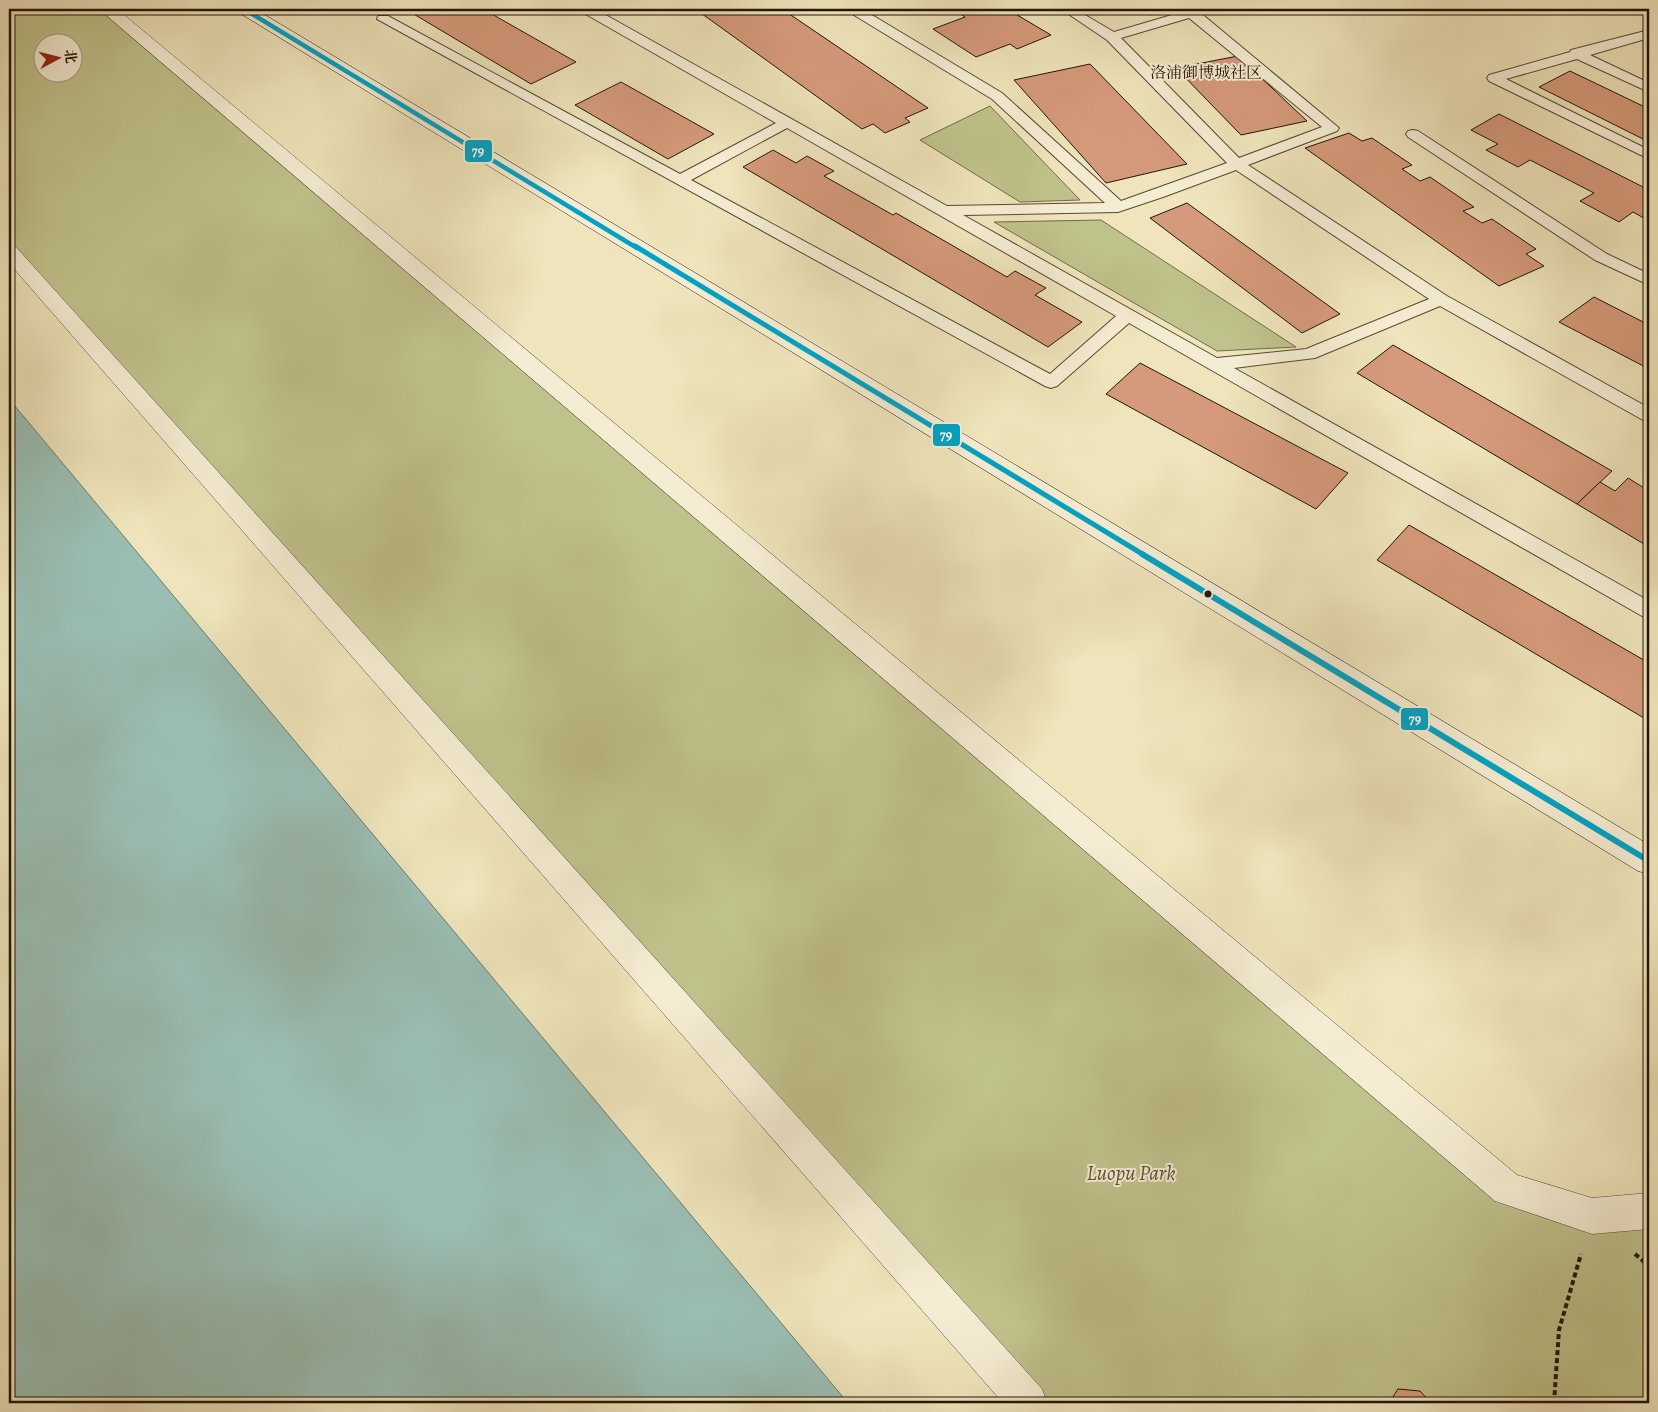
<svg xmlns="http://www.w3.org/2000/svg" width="1658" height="1412" font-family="Alegreya,'Noto Serif SC',serif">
  <rect width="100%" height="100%" fill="#efe4bb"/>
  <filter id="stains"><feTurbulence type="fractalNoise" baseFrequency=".004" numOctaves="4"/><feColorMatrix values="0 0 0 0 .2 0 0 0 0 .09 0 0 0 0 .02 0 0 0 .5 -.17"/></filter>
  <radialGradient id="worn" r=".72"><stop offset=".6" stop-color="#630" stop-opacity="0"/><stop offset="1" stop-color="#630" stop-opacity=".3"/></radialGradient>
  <!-- green -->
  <g fill="#c0c28c" stroke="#716c4a" fill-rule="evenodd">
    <path d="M9,9H107L1507,1189L1592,1216L1649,1211V1403H1028L9,251ZM42,42H72V72H42Z"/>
    <path d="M990,106L1080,200L1020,202L920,140Z"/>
    <path d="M1101,220L1296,347L1217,351L994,222Z"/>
  </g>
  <!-- water -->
  <path fill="#9abeb3" stroke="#6a7b6e" d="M9,399L848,1403H9Z"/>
  <!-- building -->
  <g fill="#d59a7b" stroke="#221607">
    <path d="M421,9H483L576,62L531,84L412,13Z"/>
    <path d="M703,9H782L928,108L905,118L910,122L885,133L873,124L862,129L698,11Z"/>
    <path d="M953,9H1007L1051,35L1017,49L1010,44L976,57L933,29L965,17Z"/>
    <path d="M1141,9H1172L1149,15Z"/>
    <path d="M1238,56L1307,121L1241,135L1176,68Z"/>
    <path d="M1090,64L1187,164L1106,183L1014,80Z"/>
    <path d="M1570,71L1649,109V142L1539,87Z"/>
    <path d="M621,82L714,134L668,159L575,105Z"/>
    <path d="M1499,114L1649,190V221L1633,212L1619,222L1580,201L1594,193L1530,160L1518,167L1486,150L1498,144L1471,130Z"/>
    <path d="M1349,133L1362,141L1372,138L1412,165L1402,169L1420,181L1430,177L1474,207L1463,211L1482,223L1492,219L1536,249L1526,254L1544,266L1499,286L1305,148Z"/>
    <path d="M773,150L796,163L807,156L834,171L824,176L893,215L896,213L1007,277L1015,271L1046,288L1035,295L1082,322L1048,347L743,167Z"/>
    <path d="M1187,203L1340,314L1302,333L1150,218Z"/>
    <path d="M1594,297L1649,325V369L1559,322Z"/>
    <path d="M1393,345L1612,471L1577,504L1357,373Z"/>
    <path d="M1140,363L1348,473L1316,509L1106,394Z"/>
    <path d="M1628,478L1649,491V547L1577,504L1600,482L1615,491Z"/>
    <path d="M1409,525L1649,663V721L1377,560Z"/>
    <path d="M1398,1389L1420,1391L1431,1403H1389Z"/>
  </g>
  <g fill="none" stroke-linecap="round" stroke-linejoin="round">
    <defs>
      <g id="service">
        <path d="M580,9H595L947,206L1105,203L992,99L849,12L847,9H862L1002,93L1121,201L1227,163L1107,40L1061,9H1075L1114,32L1182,12L1180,9L1197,10L1339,128L1337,131L1248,165L1447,296L1649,408V422L1643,420L1440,306L1315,358L1234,368L1649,601V618L1642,616L1129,323L1057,386L1051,388L1045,386L377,19L378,16H388L680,174L776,123L582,12ZM1189,18L1322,127L1239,158L1121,38ZM787,128L1116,316L1050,374L691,180ZM1236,170L1429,299L1306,349L1217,358L963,215L1118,212L1163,197Z"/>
        <path d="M1649,30V38L1590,55L1649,83V92L1577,59L1506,79L1649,150V159L1489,81L1487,78L1489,75L1570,52L1571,50Z"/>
        <path d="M1413,130L1418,131L1607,254L1649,274V285L1595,260L1408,137L1406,134L1408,131Z"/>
      </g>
      <g id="pedestrian">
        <path d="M99,9H117L1517,1175L1592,1198L1649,1193V1229L1592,1234L1495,1201Z"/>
        <path d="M9,245L16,247L1042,1389L1047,1403H1003L9,263Z"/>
      </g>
      <path id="secondary" d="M236,9H255L1649,845V874L1638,871L238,12Z"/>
    </defs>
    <!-- service casing -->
    <use href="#service" stroke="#554a34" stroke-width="2"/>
    <!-- pedestrian casing -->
    <use href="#pedestrian" stroke="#554a34" stroke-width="1"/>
    <!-- secondary casing -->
    <use href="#secondary" stroke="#221607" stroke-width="1"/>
    <!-- path -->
    <g stroke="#221607" stroke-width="4" stroke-dasharray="5 3" stroke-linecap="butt">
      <path d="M1635,1254L1649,1266"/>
      <path d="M1554,1403L1559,1330L1581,1254"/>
    </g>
    <!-- service -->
    <use href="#service" fill="#f5edd3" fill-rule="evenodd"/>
    <!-- pedestrian -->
    <use href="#pedestrian" fill="#f5edd3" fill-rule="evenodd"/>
    <!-- secondary -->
    <use href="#secondary" fill="#f5edd3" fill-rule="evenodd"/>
    <defs>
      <path id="bus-1-far2" d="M244,9L637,248"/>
      <path id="bus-1-far1" d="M635,246L1144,555"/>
      <path id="bus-1" d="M1142,554L1649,861"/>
    </defs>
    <!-- bus-1-far2 casing -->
    <use href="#bus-1-far2" stroke="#f5edd3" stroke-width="7"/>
    <!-- bus-1-far1 casing -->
    <use href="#bus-1-far1" stroke="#f5edd3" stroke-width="8"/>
    <!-- bus-1 casing -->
    <use href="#bus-1" stroke="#f5edd3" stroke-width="10"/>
    <!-- bus-1-far2 -->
    <use href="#bus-1-far2" stroke="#02a2c4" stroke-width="4.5"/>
    <!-- bus-1-far1 -->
    <use href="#bus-1-far1" stroke="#02a2c4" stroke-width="5"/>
    <!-- bus-1 -->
    <use href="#bus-1" stroke="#02a2c4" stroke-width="6"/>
  </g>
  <!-- markers -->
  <circle fill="#221607" stroke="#f5edd3" stroke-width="2" cx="1208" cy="594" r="4.5"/>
  <g text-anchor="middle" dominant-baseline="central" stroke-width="4" stroke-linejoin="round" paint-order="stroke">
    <!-- far-quarter labels -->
    <g font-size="16" fill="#221607" stroke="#f5edd3">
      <text x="1206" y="73">洛浦御博城社区</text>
    </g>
    <!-- near-park labels -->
    <g font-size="21" font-style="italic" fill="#595236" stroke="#f5edd3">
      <text x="1131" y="1173">Luopu Park</text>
    </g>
  </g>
  <g stroke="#f5edd3" stroke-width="2">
    <rect x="464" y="139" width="29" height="24" rx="5" fill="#02a2c4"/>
    <rect x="932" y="423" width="29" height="24" rx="5" fill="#02a2c4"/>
    <rect x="1400" y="707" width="29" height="24" rx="5" fill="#02a2c4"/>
  </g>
  <g font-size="14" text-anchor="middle" font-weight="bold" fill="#fff">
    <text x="478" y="156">79</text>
    <text x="946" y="440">79</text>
    <text x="1415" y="724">79</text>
  </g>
  <!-- margin -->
  <rect width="1658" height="1412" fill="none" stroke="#efe4bb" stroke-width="30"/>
  <rect x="10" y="10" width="1638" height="1392" fill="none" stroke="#221607" stroke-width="2.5"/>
  <rect x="15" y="15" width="1628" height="1382" fill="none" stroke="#221607"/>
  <!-- north arrow -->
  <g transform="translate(58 58) rotate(83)"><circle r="24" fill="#f5edd3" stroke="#a19781"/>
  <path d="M0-4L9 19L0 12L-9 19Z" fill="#8f2418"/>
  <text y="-8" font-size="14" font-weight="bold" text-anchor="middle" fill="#221607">北</text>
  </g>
  <rect width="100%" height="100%" filter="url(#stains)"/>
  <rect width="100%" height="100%" fill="url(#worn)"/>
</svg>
